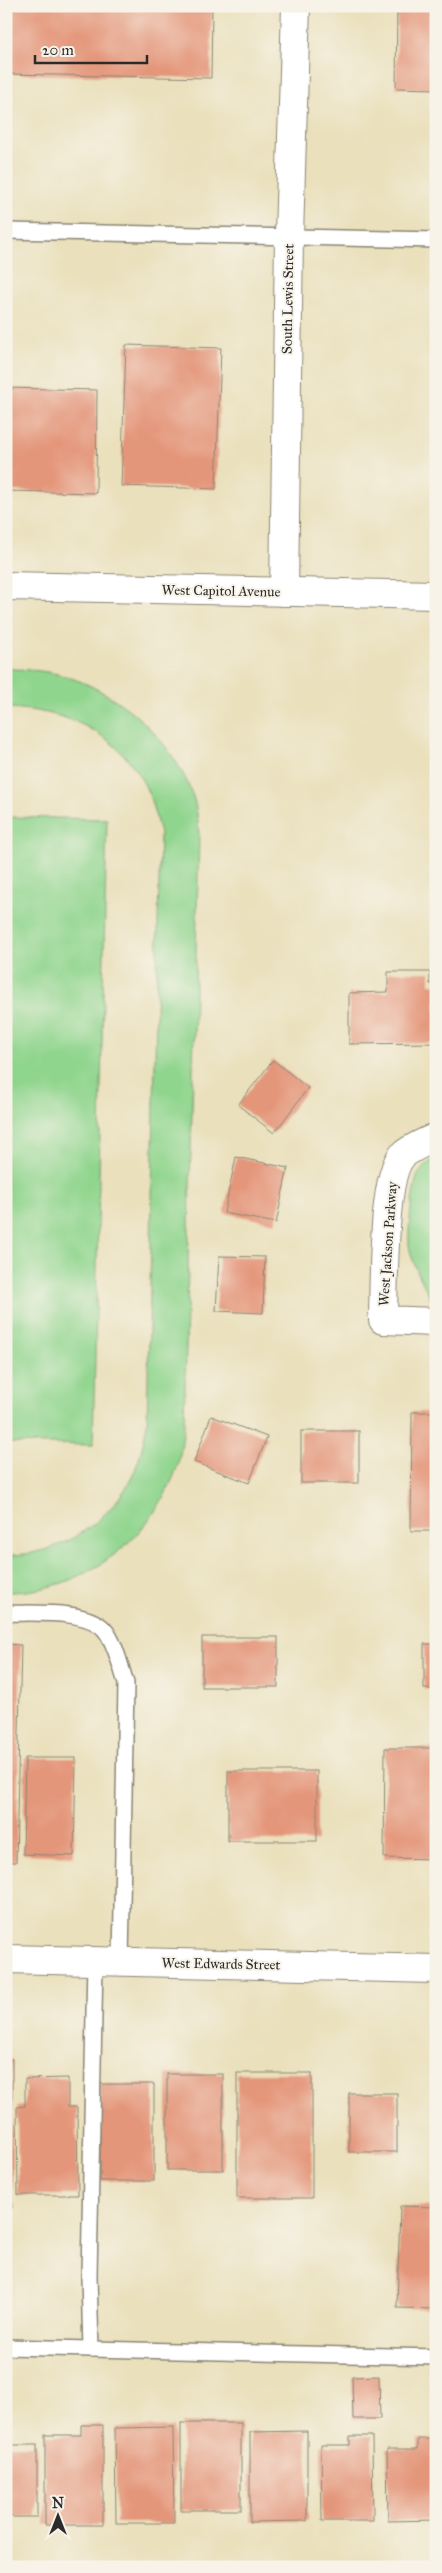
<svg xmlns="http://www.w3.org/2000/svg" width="442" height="2573" font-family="'IM FELL Great Primer',serif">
  <rect width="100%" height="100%" fill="#f7f3e8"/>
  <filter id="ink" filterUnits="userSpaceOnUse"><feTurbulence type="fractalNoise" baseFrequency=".02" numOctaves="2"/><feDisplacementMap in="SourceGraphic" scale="10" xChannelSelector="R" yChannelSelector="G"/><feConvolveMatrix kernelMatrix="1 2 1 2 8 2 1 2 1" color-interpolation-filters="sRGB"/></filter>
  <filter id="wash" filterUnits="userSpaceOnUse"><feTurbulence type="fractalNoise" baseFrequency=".0096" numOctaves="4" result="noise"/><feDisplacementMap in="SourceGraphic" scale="20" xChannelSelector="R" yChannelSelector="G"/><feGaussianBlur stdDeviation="1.12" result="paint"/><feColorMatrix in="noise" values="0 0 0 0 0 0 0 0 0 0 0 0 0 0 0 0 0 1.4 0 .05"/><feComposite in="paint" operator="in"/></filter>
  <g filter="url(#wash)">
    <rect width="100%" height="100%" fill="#eae0bc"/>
    <!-- green -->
    <g fill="#90d58e" stroke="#5e805c">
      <path d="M6,669C29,669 52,671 74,679C126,698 173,742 192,794C197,806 198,822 199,835L184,1425C182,1440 181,1456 176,1470C150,1541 82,1593 6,1592V1555C57,1556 104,1526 129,1483C139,1465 143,1444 147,1424L160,833C155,816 152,798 143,782C115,730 63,710 6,708Z"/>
      <path d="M6,817L107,819L93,1445L6,1443Z"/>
      <path d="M436,1158V1301L431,1299C423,1283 414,1267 410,1250C406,1238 413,1188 417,1177C420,1169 429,1162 436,1158Z"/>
    </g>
    <g id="blocks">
      <!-- building -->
      <g fill="#e4967a">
        <path d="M6,6H212L211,78L6,74Z"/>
        <path d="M397,6H436V89L396,88Z"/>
        <path d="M126,345L221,348L216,489L121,486Z"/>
        <path d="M6,388L97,390L96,493L6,491Z"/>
        <path d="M388,972H430V984H436V1043L349,1044V993L388,992Z"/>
        <path d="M273,1060L308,1088L274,1133L238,1105Z"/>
        <path d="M236,1157L288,1168L276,1223L224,1213Z"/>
        <path d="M219,1256L265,1257L263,1313L216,1311Z"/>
        <path d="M412,1412H436V1531H411Z"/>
        <path d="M211,1416L267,1437L249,1483L194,1462Z"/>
        <rect x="301" y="1431" width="58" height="52"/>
        <rect x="202" y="1637" width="76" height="50"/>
        <path d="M6,1644L21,1645L16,1862H6Z"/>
        <rect x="424" y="1644" width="12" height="45"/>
        <path d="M385,1748H436V1859L384,1858Z"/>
        <path d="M25,1758H76L74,1856L23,1854Z"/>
        <rect x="228" y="1771" width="89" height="70"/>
        <rect x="6" y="2059" width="6" height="149"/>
        <rect x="237" y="2073" width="75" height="125"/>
        <rect x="167" y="2074" width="56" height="96"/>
        <path d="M68,2078V2107H77L78,2195H18L17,2107L25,2106V2079Z"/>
        <rect x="100" y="2084" width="54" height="97"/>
        <rect x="349" y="2093" width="48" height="59"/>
        <path d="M400,2206L436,2207V2309L397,2308Z"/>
        <path d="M379,2376L380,2419H353L352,2377Z"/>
        <rect x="181" y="2423" width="60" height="87"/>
        <path d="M81,2425H103V2525H45V2435H81Z"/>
        <path d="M173,2427L174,2523H116L115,2428Z"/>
        <path d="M307,2431V2521L250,2522V2432Z"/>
        <path d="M350,2436H372L373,2521H322L321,2445H350Z"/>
        <path d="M418,2439H436V2520L388,2521L387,2449H418Z"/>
        <rect x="6" y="2445" width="31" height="72"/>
      </g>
    </g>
  </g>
  <g filter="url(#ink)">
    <use href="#blocks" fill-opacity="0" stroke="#8a8674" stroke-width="1"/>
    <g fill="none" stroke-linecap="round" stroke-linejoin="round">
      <defs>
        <g id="lane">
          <path d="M6,231L436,240"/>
          <path d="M6,1613C33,1614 85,1609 104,1629C115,1641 121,1668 126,1683L121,1962"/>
          <path d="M6,2347L436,2357"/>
          <path d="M91,2349L89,2277L95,1961"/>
        </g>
        <g id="street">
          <path d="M6,586L436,595"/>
          <path d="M284,592L289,236L296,6"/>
          <path d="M436,1137C426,1142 410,1148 402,1156C382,1178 384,1287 383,1320L436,1322"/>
          <path d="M6,1959L436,1969"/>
        </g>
      </defs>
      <!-- lane casing -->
      <use href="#lane" stroke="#8a8674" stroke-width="18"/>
      <!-- street casing -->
      <use href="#street" stroke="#8a8674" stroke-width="30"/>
      <!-- lane -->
      <use href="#lane" stroke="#fff" stroke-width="15"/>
      <!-- street -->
      <use href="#street" stroke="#fff" stroke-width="28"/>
    </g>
  </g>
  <g text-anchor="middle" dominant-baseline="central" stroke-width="4" stroke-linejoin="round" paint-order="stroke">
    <!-- street labels -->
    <g font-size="14" fill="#2b2b2b" stroke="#f7f3e8">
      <text transform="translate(288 299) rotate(-89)">South Lewis Street</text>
      <text transform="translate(221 591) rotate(1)">West Capitol Avenue</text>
      <text transform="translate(388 1244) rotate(-86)">West Jackson Parkway</text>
      <text transform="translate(221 1964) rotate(1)">West Edwards Street</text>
    </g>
  </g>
  <!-- margin -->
  <rect width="442" height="2573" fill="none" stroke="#f7f3e8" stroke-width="25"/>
  <!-- north arrow -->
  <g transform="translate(58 2516)" stroke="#f7f3e8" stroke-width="4" paint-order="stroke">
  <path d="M0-4L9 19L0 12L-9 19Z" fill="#2b2b2b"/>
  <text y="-8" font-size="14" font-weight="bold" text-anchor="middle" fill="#2b2b2b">N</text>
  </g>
  <!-- scale -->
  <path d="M35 55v8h112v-8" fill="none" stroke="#2b2b2b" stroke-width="2.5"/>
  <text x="42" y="55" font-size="15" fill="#2b2b2b" stroke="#f7f3e8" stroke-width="4" paint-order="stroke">20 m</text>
</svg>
